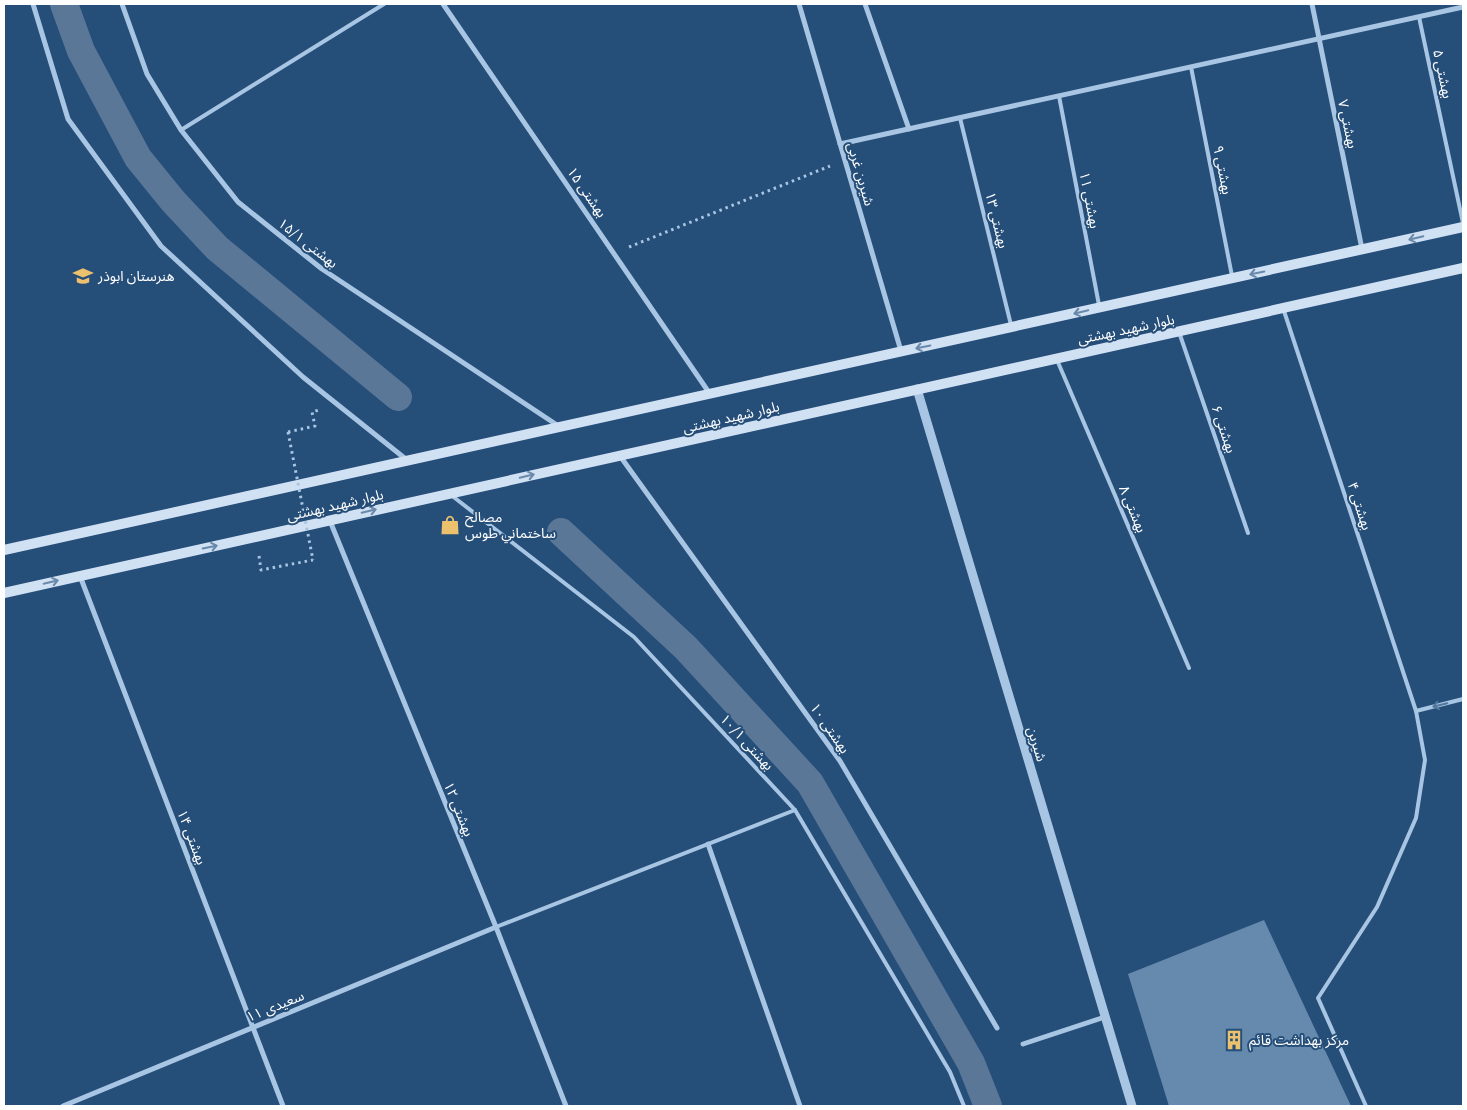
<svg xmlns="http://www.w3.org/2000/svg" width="1467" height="1110" font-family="'IBM Plex Sans','Noto Sans Arabic',sans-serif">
  <rect width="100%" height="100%" fill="#254e79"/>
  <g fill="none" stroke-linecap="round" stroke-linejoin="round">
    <!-- canal -->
    <g stroke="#5a7797" stroke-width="28">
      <path d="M64,4L81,51L138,158L173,201L217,248L398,397"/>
      <path d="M561,532L686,648L810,783L971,1063L988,1106"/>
    </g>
  </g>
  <!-- building -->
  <path fill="#668aae" d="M1264,920L1351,1106H1169L1128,974Z"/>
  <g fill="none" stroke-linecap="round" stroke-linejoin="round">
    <!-- path -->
    <g stroke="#a8c6e3" stroke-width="3" stroke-dasharray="2.5 4" stroke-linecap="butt">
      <path d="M629,247L830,166"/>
      <path d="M288,432L315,426L312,412L319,410"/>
      <path d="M259,556L261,570L313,560"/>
    </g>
    <!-- service -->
    <g stroke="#a8c6e3" stroke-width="4">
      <path d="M1419,17L1463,223"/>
      <path d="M1191,67L1232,276"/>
      <path d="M1059,96L1099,305"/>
      <path d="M960,118L1011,325"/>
      <path d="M181,130L384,4"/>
      <path d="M1283,308L1416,711L1425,760L1416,818L1377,907L1318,998L1366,1106"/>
      <path d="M1179,332L1248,533"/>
      <path d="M1057,360L1189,668"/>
      <path d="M451,495L634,637L795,810L950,1072L964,1106"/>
      <path d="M1416,711L1463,699"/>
      <path d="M496,927L795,810"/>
    </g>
    <!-- minor -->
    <g stroke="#a8c6e3" stroke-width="5">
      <path d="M33,4L68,119L161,246L303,377L407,460"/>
      <path d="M122,4L147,74L181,130L238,202L322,269L560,427"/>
      <path d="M443,4L710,394"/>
      <path d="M799,4L901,351"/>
      <path d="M865,4L909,129"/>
      <path d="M1312,4L1362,249"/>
      <path d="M840,144L1463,7"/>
      <path d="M620,456L840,761L997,1028"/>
      <path d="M330,521L496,927L566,1106"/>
      <path d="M80,576L283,1106"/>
      <path d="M708,844L800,1106"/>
      <path d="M1023,1044L1105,1017"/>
      <path d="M63,1106L496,927"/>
    </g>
    <!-- tertiary -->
    <path stroke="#a8c6e3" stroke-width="9" d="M917,389L1132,1106"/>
    <!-- secondary -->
    <g stroke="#d1e1f4" stroke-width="10">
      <path d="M4,550L1463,227"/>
      <path d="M4,593L1463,268"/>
    </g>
    <!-- path-bridge -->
    <path stroke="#a8c6e3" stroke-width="3" stroke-dasharray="2.5 4" stroke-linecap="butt" d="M288,432L313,560"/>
  </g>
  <!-- one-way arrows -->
  <defs><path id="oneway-shaft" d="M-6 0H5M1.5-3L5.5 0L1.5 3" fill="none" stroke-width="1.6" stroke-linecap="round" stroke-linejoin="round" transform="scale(1.25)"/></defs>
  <g stroke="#6a89aa">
    <use href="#oneway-shaft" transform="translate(1416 238) rotate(167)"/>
    <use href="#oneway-shaft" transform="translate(1257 273) rotate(168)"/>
    <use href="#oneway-shaft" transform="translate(1081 312) rotate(167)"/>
    <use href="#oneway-shaft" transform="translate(923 347) rotate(168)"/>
    <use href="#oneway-shaft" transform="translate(527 476) rotate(-13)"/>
    <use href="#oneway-shaft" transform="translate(369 511) rotate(-13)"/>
    <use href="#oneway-shaft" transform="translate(210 547) rotate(-12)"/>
    <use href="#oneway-shaft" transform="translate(51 582) rotate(-13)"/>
  </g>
  <use stroke="#53789e" href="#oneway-shaft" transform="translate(1440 705) rotate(166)"/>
  <!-- icons -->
  <defs>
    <symbol id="school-bare" viewBox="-9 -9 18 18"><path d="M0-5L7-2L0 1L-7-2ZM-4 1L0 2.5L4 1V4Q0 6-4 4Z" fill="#ecc16d" stroke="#254e79" stroke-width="2.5" paint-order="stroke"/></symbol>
    <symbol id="shop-bare" viewBox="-9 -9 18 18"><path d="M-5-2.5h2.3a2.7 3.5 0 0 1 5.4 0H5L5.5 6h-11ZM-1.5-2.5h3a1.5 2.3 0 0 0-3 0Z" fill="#ecc16d" stroke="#254e79" stroke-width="2.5" paint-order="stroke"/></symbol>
    <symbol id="building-bare" viewBox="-9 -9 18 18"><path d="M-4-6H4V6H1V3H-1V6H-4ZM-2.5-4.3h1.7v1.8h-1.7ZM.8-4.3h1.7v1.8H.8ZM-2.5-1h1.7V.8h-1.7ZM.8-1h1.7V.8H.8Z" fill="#ecc16d" stroke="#254e79" stroke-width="2.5" paint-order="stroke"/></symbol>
  </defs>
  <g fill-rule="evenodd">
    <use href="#school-bare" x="69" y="262" width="28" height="28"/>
    <use href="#shop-bare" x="436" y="511" width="28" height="28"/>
    <use href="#building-bare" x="1220" y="1026" width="28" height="28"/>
  </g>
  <g text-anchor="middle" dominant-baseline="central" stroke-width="4" stroke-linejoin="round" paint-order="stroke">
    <!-- street labels -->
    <g font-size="14" fill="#fff" stroke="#254e79">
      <text transform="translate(1443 74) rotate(78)">بهشتی ۵</text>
      <text transform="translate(1348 124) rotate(78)">بهشتی ۷</text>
      <text transform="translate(1223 170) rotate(79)">بهشتی ۹</text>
      <text transform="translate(861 174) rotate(74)">شیرین غربی</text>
      <text transform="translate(587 192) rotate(55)">بهشتی ۱۵</text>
      <text transform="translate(1090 200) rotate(79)">بهشتی ۱۱</text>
      <text transform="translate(997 220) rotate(76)">بهشتی ۱۳</text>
      <text transform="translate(308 243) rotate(38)">بهشتی ۱۵/۱</text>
      <text transform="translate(1126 329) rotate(-12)">بلوار شهید بهشتی</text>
      <text transform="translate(731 417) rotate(-13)">بلوار شهید بهشتی</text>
      <text transform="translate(1224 429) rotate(71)">بهشتی ۶</text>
      <text transform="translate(335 505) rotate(-13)">بلوار شهید بهشتی</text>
      <text transform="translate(1360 506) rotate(72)">بهشتی ۴</text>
      <text transform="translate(1133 509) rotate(67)">بهشتی ۸</text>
      <text transform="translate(830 728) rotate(55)">بهشتی ۱۰</text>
      <text transform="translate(747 742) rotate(47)">بهشتی ۱۰/۱</text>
      <text transform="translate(1037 744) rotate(73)">شیرین</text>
      <text transform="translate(459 809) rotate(68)">بهشتی ۱۲</text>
      <text transform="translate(192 837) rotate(69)">بهشتی ۱۴</text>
      <text transform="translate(275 1006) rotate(-22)">سعیدی ۱۱</text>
    </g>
    <!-- poi labels -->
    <g font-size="14" fill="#fff" stroke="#254e79" text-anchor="start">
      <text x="98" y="276">هنرستان ابوذر</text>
      <text x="465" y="517">مصالح<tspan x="465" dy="16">ساختماني طوس</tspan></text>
      <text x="1249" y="1040">مرکز بهداشت قائم</text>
    </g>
  </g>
  <!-- border -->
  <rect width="1467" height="1110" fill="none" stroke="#ffffff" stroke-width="10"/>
</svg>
